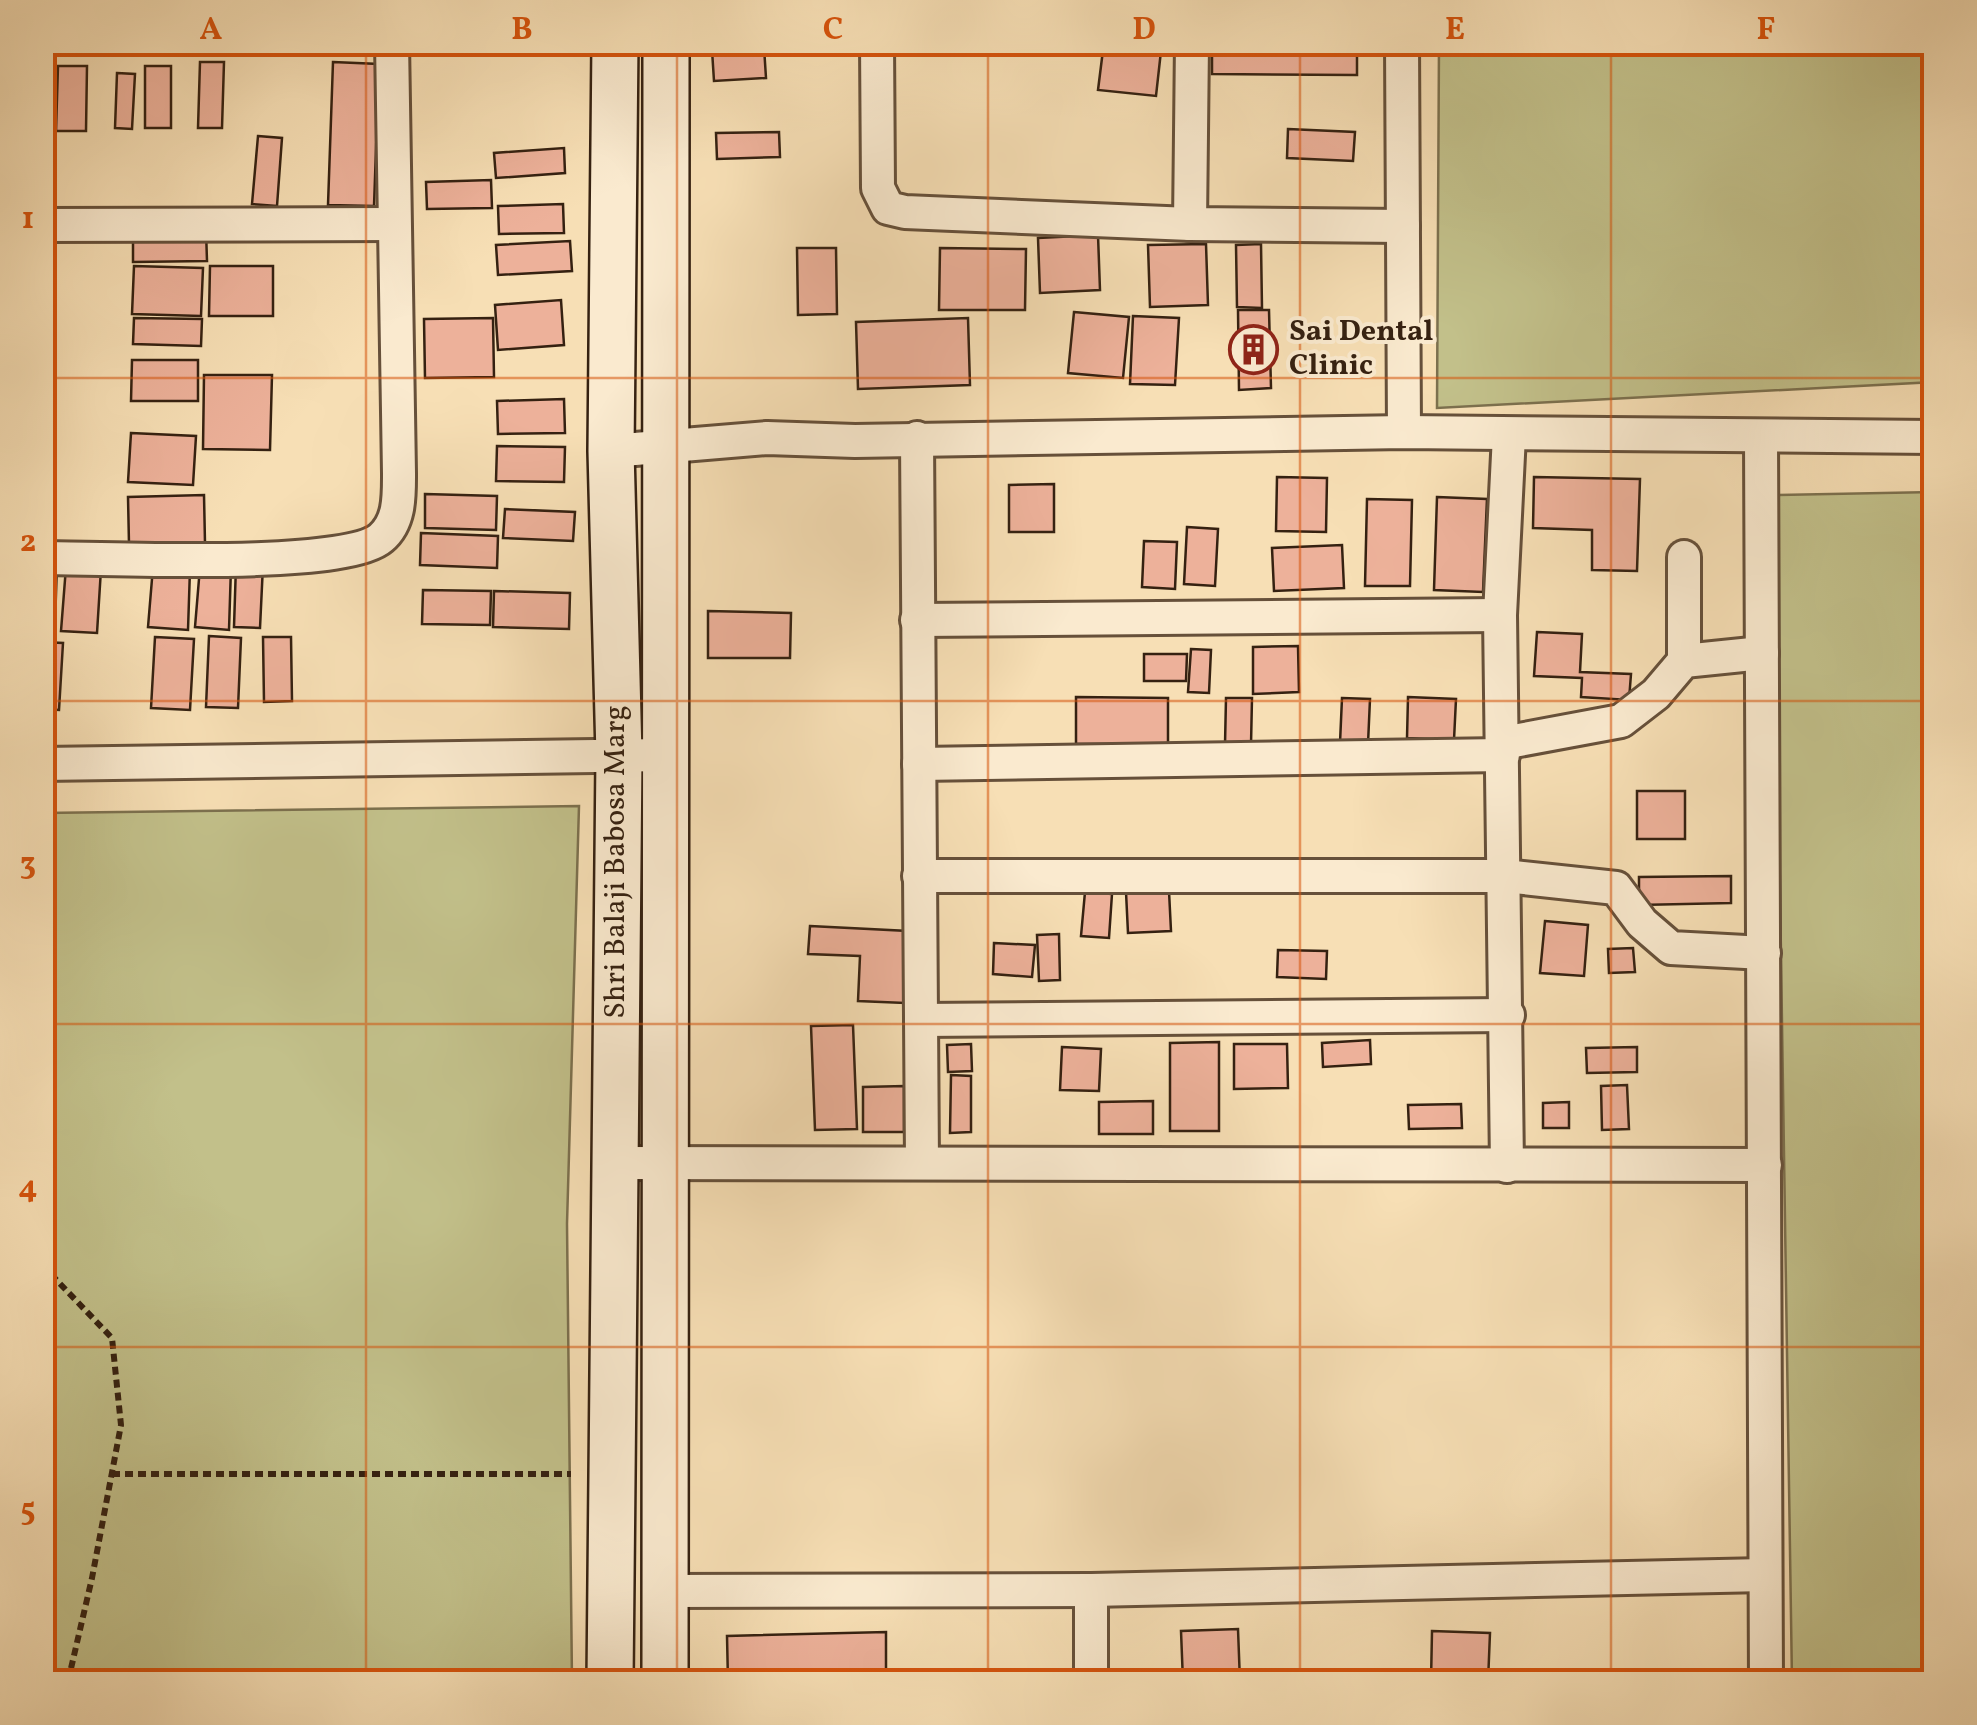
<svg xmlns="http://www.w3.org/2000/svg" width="1977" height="1725" font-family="Vollkorn,serif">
  <rect width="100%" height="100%" fill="#f7dfb5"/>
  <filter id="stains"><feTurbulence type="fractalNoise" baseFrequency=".002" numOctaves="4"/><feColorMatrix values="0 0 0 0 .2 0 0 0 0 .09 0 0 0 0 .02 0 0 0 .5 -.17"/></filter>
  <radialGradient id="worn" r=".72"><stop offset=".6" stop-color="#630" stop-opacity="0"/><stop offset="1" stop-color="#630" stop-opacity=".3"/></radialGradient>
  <!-- green -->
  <g fill="#c2c08a" stroke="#7c704e" stroke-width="2.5">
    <path d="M1439,43H1934V382L1437,408Z"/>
    <path d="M1934,492V1682H1792L1774,495Z"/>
    <path d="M579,806L567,1224L572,1682H43V813Z"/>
  </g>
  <!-- building -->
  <g fill="#edb19a" stroke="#352111" stroke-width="2.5">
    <path d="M1104,42H1162L1156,96L1098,90Z"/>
    <path d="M1212,42H1357V75L1212,74Z"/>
    <path d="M764,47L766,78L714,81L712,50Z"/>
    <path d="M200,62H224L222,128H198Z"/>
    <path d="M333,62L379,64L374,206L328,205Z"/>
    <path d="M58,66H87L86,131H56Z"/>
    <rect x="145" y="66" width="26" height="62"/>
    <path d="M117,73L135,74L132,129L115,128Z"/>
    <path d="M1288,129L1355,132L1353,161L1287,158Z"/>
    <path d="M779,132L780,157L717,159L716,133Z"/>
    <path d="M258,136L282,138L277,206L252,204Z"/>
    <path d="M564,148L565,173L496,178L494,153Z"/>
    <path d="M491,180L492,208L427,209L426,182Z"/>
    <path d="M563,204L564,233L499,234L498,206Z"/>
    <path d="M206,230L207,261L133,262V232Z"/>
    <path d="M1098,235L1100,290L1040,293L1038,238Z"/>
    <path d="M570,241L572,271L498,275L496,245Z"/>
    <path d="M1206,244L1208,305L1150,307L1148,245Z"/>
    <path d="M1261,244L1262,308L1237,307L1236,245Z"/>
    <path d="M797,248H836L837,314L798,315Z"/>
    <path d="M940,248L1026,249L1025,310H939Z"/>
    <path d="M134,266L203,268L201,316L132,314Z"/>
    <path d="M210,266H273V316H209Z"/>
    <path d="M561,300L564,345L498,350L495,305Z"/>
    <path d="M1238,310H1269L1271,388L1239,390Z"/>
    <path d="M1074,312L1129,317L1123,378L1068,373Z"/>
    <path d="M1133,316L1179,318L1175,385L1130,384Z"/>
    <path d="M134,318L202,319L201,346L133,344Z"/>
    <path d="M493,318L494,377L425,378L424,319Z"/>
    <path d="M968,318L970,385L858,389L856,322Z"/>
    <path d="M132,360H198V401H131Z"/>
    <path d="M204,375H272L270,450L203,449Z"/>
    <path d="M564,399L565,433L498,434L497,401Z"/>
    <path d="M131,433L196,436L193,485L128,482Z"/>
    <path d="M497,446L565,447L564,482L496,481Z"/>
    <path d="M1277,477L1327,478L1326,532L1276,531Z"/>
    <path d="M1534,477L1640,479L1637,571L1592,570V530L1533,528Z"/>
    <path d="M1054,484V532H1009V485Z"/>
    <path d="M425,494L497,496L496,530L425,528Z"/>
    <path d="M204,495L205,543L129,544L128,497Z"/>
    <path d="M1437,497L1487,499L1483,592L1434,590Z"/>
    <path d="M1367,499L1412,500L1410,586H1365Z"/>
    <path d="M505,509L575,512L573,541L503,538Z"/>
    <path d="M1187,527L1218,529L1215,586L1184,584Z"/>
    <path d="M421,533L498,536L497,568L420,565Z"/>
    <path d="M1144,541L1177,542L1175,589L1142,587Z"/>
    <path d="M1342,545L1344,588L1274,591L1272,548Z"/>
    <path d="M42,562L57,563L55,624H42Z"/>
    <path d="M236,565H263L260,628L234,627Z"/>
    <path d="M66,567L101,569L97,633L61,631Z"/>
    <path d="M153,567L190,569L188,630L148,627Z"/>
    <path d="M200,567H231L229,630L195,627Z"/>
    <path d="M423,590L491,591L490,625L422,624Z"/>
    <path d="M494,591L570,593L569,629L493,627Z"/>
    <path d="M708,611L791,613L790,658H708Z"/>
    <path d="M1537,632L1582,634L1580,672L1631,674L1629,700L1581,697L1582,678L1534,676Z"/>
    <path d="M209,636L241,638L238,708L206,707Z"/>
    <path d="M155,637L194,639L190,710L151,708Z"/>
    <path d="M263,637H291L292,701L264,702Z"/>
    <path d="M42,642L63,643L59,710L42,709Z"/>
    <path d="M1298,646L1299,692L1253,694V647Z"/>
    <path d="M1191,649L1211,650L1209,693L1188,692Z"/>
    <path d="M1144,654H1187L1186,681H1144Z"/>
    <path d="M1076,697L1168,698V744H1076Z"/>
    <path d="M1408,697L1456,699L1454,740L1407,738Z"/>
    <path d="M1226,698H1252L1251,745H1225Z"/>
    <path d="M1342,698L1370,699L1368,744L1340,743Z"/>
    <rect x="1637" y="791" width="48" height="48"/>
    <path d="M1731,876V903L1639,905V877Z"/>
    <path d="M1169,891L1171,931L1128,933L1126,892Z"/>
    <path d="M1085,892L1112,894L1109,938L1081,936Z"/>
    <path d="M1545,921L1588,925L1584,976L1540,973Z"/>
    <path d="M810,926L908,931L905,1003L858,1001L860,956L808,954Z"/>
    <path d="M1059,934L1060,980L1039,981L1037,935Z"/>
    <path d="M994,943L1035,945L1032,977L993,974Z"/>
    <path d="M1633,948L1635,972L1609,973L1608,949Z"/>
    <path d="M1278,950L1327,951L1326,979L1277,977Z"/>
    <path d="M853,1025L857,1129L815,1130L811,1026Z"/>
    <path d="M1370,1040L1371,1064L1323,1067L1322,1043Z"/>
    <path d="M1219,1042V1131H1170V1043Z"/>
    <path d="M971,1044L972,1071L948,1072L947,1045Z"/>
    <path d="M1234,1044H1287L1288,1088L1234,1089Z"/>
    <path d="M1062,1047L1101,1049L1099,1091L1060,1090Z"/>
    <path d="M1637,1047V1072L1587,1073L1586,1048Z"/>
    <path d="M951,1075L971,1076V1132L950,1133Z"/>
    <path d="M1627,1085L1629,1129L1602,1130L1601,1086Z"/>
    <path d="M904,1086V1132H863V1087Z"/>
    <path d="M1153,1101V1134H1099V1102Z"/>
    <path d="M1569,1102V1128H1543V1103Z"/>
    <path d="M1461,1104L1462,1128L1409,1129L1408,1105Z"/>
    <path d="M1238,1629L1240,1682H1183L1181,1631Z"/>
    <path d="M1432,1631L1490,1633L1488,1682H1431Z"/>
    <path d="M886,1632V1681L728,1682L727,1636Z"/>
  </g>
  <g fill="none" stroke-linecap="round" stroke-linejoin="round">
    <defs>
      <g id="street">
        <path d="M877,42L878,188L888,208L905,212L1190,224L1403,226"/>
        <path d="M1402,42L1404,432"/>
        <path d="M1190,224L1192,42"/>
        <path d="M42,225L394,224"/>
        <path d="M1761,437L1766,1682"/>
        <path d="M917,438L922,1163"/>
        <path d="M611,451L767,438L855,441L1404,432L1934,437"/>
        <path d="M42,558C102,558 344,570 381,538C400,522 399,496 399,473L392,42"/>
        <path d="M917,620L1500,615"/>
        <path d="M1684,661V557"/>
        <path d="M1503,743L1621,721L1656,694L1684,661L1762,653"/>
        <path d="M42,764L665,755"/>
        <path d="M919,764L1503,755"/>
        <path d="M919,876H1505L1616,888L1642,923L1671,948L1764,953"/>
        <path d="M921,1020L1508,1015"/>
        <path d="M614,1163L1765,1165"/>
        <path d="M1507,1166L1500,615L1509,435"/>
        <path d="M1091,1590V1682"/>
        <path d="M667,1591L1091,1590L1765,1575"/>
      </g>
      <g id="secondary">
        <path d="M610,1682L619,755L611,451L615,42"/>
        <path d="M665,1682L666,42"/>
      </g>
    </defs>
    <!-- street casing -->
    <use href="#street" stroke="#66503a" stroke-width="38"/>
    <!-- secondary casing -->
    <use href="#secondary" stroke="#352111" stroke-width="50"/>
    <!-- path -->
    <g stroke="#352111" stroke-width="6" stroke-dasharray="8 5" stroke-linecap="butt">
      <path d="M42,1265L112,1338L121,1425L92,1578L69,1677L51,1682"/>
      <path d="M112,1474H571"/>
    </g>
    <!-- street -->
    <use href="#street" stroke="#faeacf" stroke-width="32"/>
    <!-- secondary -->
    <use href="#secondary" stroke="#faeacf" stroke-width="45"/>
  </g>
  <!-- grid -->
  <path fill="none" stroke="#d6530c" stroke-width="2.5" stroke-opacity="0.55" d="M366,42V1682M677,42V1682M988,42V1682M1300,42V1682M1611,42V1682M42,378H1934M42,701H1934M42,1024H1934M42,1347H1934"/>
  <!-- icons -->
  <defs>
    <symbol id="building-ring" viewBox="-11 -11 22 22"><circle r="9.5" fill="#faeacf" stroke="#8f2418" stroke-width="1.5"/><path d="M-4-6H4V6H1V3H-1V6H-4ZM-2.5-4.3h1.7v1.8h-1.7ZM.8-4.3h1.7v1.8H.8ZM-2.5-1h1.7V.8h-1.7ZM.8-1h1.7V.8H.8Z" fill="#8f2418"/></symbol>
  </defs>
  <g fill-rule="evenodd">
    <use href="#building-ring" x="1226" y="322" width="55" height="55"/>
  </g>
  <g text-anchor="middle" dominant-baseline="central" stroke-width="8" stroke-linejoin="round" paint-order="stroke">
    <!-- poi labels -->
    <g font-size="30" font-weight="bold" fill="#352111" stroke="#faeacf" text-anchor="start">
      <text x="1289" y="332">Sai Dental<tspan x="1289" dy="34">Clinic</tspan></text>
    </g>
    <!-- street labels -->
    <g font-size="30" fill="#352111" stroke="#faeacf">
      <text transform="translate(616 862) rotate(-90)">Shri Balaji Babosa Marg</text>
    </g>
  </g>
  <!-- margin -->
  <rect width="1977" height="1725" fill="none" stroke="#f7dfb5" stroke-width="110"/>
  <rect x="55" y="55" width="1867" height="1615" fill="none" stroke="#d6530c" stroke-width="4"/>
  <g font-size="32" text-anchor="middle" font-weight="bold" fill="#d6530c">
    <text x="211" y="39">A</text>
    <text x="522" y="39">B</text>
    <text x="833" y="39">C</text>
    <text x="1144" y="39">D</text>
    <text x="1455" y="39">E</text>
    <text x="1766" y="39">F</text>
    <text x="28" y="228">1</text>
    <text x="28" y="551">2</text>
    <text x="28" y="874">3</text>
    <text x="28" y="1197">4</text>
    <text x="28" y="1520">5</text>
  </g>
  <rect width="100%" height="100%" filter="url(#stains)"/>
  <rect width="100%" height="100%" fill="url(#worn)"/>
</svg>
